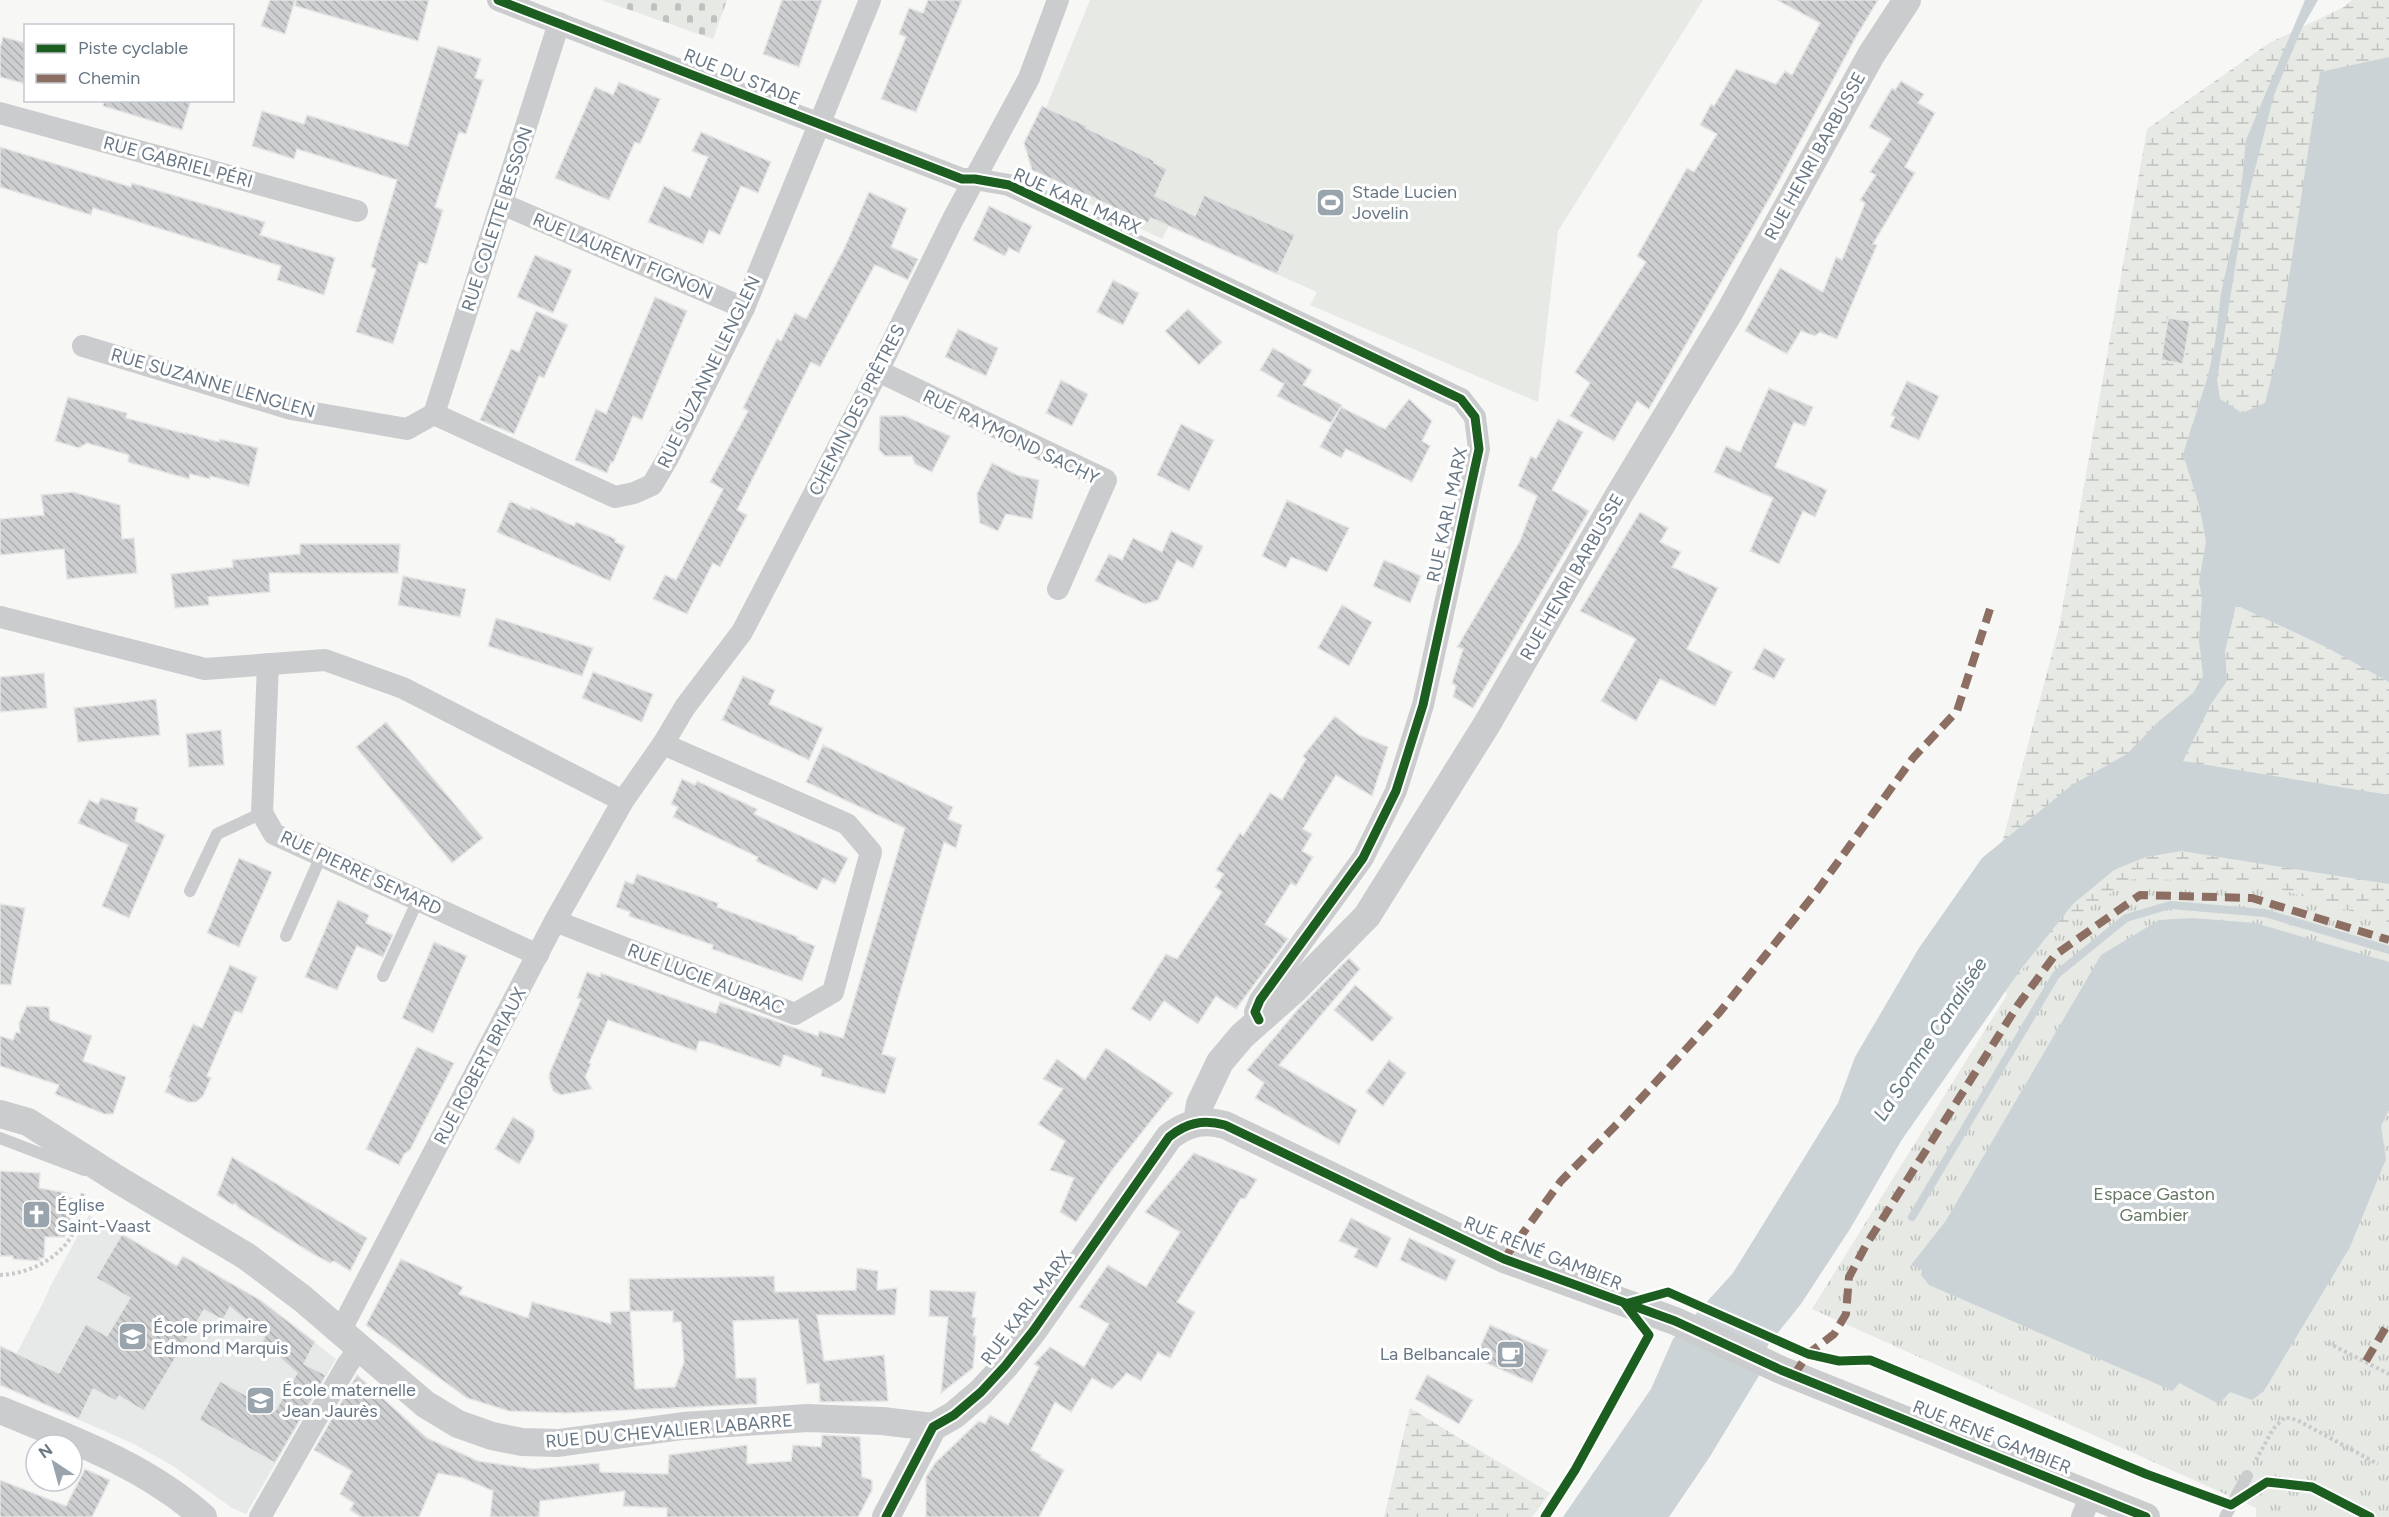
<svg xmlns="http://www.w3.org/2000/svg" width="2389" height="1517" font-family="Figtree,sans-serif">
  <defs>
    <pattern id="wetland-marsh" width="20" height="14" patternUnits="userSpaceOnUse" patternTransform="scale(1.5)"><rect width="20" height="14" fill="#e6e9e4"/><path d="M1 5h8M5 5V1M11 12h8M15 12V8" fill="none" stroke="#bec2be"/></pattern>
    <pattern id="cemetery-stones" width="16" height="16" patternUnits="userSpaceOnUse" patternTransform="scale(1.5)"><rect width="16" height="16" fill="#e6e9e4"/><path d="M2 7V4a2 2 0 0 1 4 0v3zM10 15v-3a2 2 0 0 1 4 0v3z" fill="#bec2be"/></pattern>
    <pattern id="park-tufts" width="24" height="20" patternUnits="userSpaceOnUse" patternTransform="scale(1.5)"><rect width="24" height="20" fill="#e6e9e4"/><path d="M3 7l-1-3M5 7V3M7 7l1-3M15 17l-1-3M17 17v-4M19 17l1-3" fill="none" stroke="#bec2be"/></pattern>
    <pattern id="building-back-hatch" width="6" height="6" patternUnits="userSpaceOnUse" patternTransform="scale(1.5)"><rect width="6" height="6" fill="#cecfd0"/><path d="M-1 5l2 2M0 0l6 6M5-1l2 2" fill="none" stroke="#abadae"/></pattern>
  </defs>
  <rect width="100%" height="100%" fill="#f7f7f6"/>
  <!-- built -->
  <path fill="#e7e8e8" d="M89,1215L153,1252L171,1277L183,1256L260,1300L336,1359L246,1514L232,1508L173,1466L134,1444L0,1385L44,1301L50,1287Z"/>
  <!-- grass -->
  <path fill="#e6e9e4" d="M1090,0H1703L1558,231L1538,402L1310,305L1317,292L1169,226L1162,239L1036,178L1029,144L1046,108Z"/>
  <!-- wetland -->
  <g fill="url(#wetland-marsh)">
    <path d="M2352,0H2389V923L2253,881L2041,940L2007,995L1983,915L2059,627L2147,129L2269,43L2344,7Z"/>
    <path d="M1410,1408L1550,1493L1532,1517H1384Z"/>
  </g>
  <!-- cemetery -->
  <path fill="url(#cemetery-stones)" d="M601,0H727L713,39Z"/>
  <!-- park -->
  <path fill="url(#park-tufts)" d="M2132,879L2253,881L2389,923V1517H2256V1508L1812,1309L2041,940Z"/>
  <!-- water -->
  <g fill="#ccd3d6">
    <path d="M2305,0H2318L2302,28L2274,95L2244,212L2217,380L2220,399L2242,413L2265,403L2278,351L2320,72L2389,57V682L2326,647L2236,605L2225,651L2227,681L2211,704L2183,761L2389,795V884L2181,851L2146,857L2131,863L2114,870L2073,904L2021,969L1901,1141L1850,1229L1801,1304L1768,1345L1760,1374L1709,1458L1669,1517H1563L1651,1389L1673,1339L1733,1273L1838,1103L1855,1057L1919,948L1982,858L2072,785L2127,754L2158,722L2193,693L2203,676L2199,640L2202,598L2199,582L2206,541L2199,505L2183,454L2208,376L2215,343L2221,293L2239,211L2246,140Z"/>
    <path d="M2192,918L2255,923L2389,962V1110L2381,1126L2386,1159L2350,1247L2264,1391L2252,1400L2230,1392L2219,1404L2179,1383L2173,1391L1929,1285L1921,1275L1922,1270L1911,1265L1945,1222L2101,955L2159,920Z"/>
  </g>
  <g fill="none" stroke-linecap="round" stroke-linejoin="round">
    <!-- stream -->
    <path stroke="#ccd3d6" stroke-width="8" d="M1912,1217L2056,975L2126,918L2170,905L2265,913L2389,950"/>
  </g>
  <!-- building -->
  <g fill="url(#building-back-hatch)" stroke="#e6e6e6" stroke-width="1.5" fill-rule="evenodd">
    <path d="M270,0H295L285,34L261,26Z"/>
    <path d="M296,0H429L418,41L295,6Z"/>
    <path d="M782,0H822L799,67L763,54Z"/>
    <path d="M928,0H962L916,112L881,99L906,37L899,34L909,8L923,13Z"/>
    <path d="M1777,0H1878L1857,35L1774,190L1649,409L1637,401L1614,441L1570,416L1590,383L1575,372L1646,262L1637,256L1687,168L1694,172L1717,134L1700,125L1711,104L1714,106L1736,69L1776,84L1785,71L1792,75L1820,23Z"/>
    <path d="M3,37L26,43V84L0,77V48Z"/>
    <path d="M438,46L481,59L475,78L483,80L466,134L459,132L435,207L443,210L427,264L419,262L393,344L356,332L376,269L371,267L397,180L297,149L294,159L252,146L262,111L304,124L307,115L408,146Z"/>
    <path d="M1901,81L1924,94L1918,103L1935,113L1905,167L1915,173L1873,244L1877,245L1837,339L1820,332L1815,336L1801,331L1787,354L1745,331L1780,268L1823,292L1836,257L1842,260L1865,203L1860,200L1876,175L1870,172L1891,139L1869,127L1892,88L1895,90Z"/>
    <path d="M619,82L660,99L640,144L635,142L609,200L555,178L595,87L613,95Z"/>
    <path d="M104,100H191L182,130L103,106Z"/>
    <path d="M1042,106L1087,126L1086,128L1155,161L1154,163L1167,169L1155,196L1195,216L1204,195L1295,235L1277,274L1151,218L1148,223L1032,170L1024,143Z"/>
    <path d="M701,132L771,162L758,193L741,186L720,235L709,230L703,244L648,222L664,186L690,198L708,157L692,151Z"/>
    <path d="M0,147L131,187L132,183L265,222L260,235L335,258L324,295L277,280L281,266L93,208L91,215L0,187Z"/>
    <path d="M869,192L907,209L891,247L918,259L909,277L908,280L875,265L820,367L811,362L737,510L747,515L720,567L713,563L687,614L653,599L665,575L676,580L723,489L710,482L748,411L743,408L777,339L781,341L795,313L806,319L844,249Z"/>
    <path d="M989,206L1032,226L1019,253L1009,248L1005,256L973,240Z"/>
    <path d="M535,255L572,270L553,313L517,297Z"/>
    <path d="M1113,280L1139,293L1123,325L1097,312Z"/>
    <path d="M655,297L687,311L642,420L633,416L613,463L611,462L607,473L575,460L596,409L606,414Z"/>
    <path d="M1188,309L1222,342L1199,365L1165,331Z"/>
    <path d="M536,311L568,325L544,378L539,376L514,434L480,420L511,349L519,352Z"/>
    <path d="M2168,318L2190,321L2183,364L2161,360Z"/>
    <path d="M958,329L998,348L986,376L945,357Z"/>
    <path d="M1273,348L1312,370L1303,385L1342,405L1331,423L1277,396L1284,384L1260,370Z"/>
    <path d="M1061,380L1088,394L1072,426L1046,413Z"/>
    <path d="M1907,381L1939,396L1919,440L1890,427L1895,417L1891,415Z"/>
    <path d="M1769,388L1813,407L1805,426L1794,422L1775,467L1827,490L1815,517L1803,511L1779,564L1750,551L1773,498L1714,472L1726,446L1740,452Z"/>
    <path d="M68,397L127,413L126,418L186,434V433L219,442L220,439L258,448L249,486L210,476V479L190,474L189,479L128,462L129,455L87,443L79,448L55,441Z"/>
    <path d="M1409,399L1432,421L1422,441L1430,446L1412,482L1346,449L1341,458L1320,447L1341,407L1385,429Z"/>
    <path d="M880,416H905L950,436L932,472L915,464L912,456H885L879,450Z"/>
    <path d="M1558,419L1583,432L1552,490L1589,511L1473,708L1453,697L1456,686L1452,683L1463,649L1457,647L1520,541L1537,496L1518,486L1531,456L1536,459Z"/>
    <path d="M1181,424L1214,440L1189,491L1157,475Z"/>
    <path d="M992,463L1017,475L1039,480L1032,519L1006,514L998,531L980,523L977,494Z"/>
    <path d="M73,492L120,505L122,539L134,538L137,573L67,579L64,549L0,555V519L44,515L41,495Z"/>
    <path d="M1287,500L1349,528L1327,572L1291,557L1286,568L1262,556Z"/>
    <path d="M510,501L530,510L531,507L574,526L576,522L616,539L615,542L625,546L610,581L497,532Z"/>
    <path d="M1640,512L1668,528L1660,542L1681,552L1672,567L1718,588L1687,649L1732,672L1715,706L1660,679L1636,721L1601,701L1636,639L1580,611Z"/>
    <path d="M1171,531L1203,546L1193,568L1177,560L1158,600L1145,604L1095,581L1109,554L1122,560L1133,538L1162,552Z"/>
    <path d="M300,544H400L398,573H269L270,592L208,597L209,605L175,608L171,574L233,567L232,560L300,554Z"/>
    <path d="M1384,560L1421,576L1410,603L1373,586Z"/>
    <path d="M403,576L466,589L460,617L398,605Z"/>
    <path d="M1342,605L1372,622L1349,666L1318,648Z"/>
    <path d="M496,618L593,648L582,676L488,646Z"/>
    <path d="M1764,648L1785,659L1774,679L1753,669Z"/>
    <path d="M593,672L653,694L642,722L582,698Z"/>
    <path d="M44,673L47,708L0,712V677Z"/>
    <path d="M743,676L775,690L769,704L823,728L809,760L722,720Z"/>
    <path d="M156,699L160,735L78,742L74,708Z"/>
    <path d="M1335,716L1359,735L1388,747L1372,796L1336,775L1303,829L1312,834L1302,851L1313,857L1296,886L1291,883L1265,924L1288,939L1236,1009L1216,996L1198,1024L1164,1001L1150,1021L1131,1009L1166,954L1177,959L1222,892L1215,887L1224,874L1216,870L1240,833L1243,836L1270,793L1282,800L1306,759L1303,756Z"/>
    <path d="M386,722L483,838L452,863L356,747Z"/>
    <path d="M221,730L224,765L189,767L186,734Z"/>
    <path d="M823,745L953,807L948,819L962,825L956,848L944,842L898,999L882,1054L896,1058L885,1094L821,1076L822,1069L784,1055L780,1067L707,1042L699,1041L696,1051L608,1020L589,1063L591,1064L585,1077L592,1089L561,1095L553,1091L549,1078L550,1072L581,999L577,998L587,972L600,977L601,973L716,1013L720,1002L818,1036L819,1031L843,1038L905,828L806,782Z"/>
    <path d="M682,779L695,785L697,781L740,801L757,809L754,814L848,858L835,884L823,878L817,890L756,861L758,857L673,817L678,807L671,804Z"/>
    <path d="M101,798L138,808L135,821L165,835L129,918L102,906L128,845L78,823L89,800L98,804Z"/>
    <path d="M239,858L272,872L239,947L207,933Z"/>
    <path d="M637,874L718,903L717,907L798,937L797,939L815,946L802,981L712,949L713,945L629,916L630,912L616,907L625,881L633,884Z"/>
    <path d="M338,900L369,915L366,923L393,935L383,957L357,946L337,990L305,977Z"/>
    <path d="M0,904L25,908L11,985L0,984Z"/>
    <path d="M434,942L467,956L433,1033L402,1018Z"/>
    <path d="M1349,958L1360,969L1279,1065L1357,1110L1339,1145L1255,1098L1264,1083L1247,1070L1299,1008Z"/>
    <path d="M230,965L257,977L242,1013L235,1011L207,1076L211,1078L203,1096L196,1102H188L165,1092L171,1078L169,1077L193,1024L202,1028Z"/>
    <path d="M1355,985L1393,1018L1372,1042L1334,1010Z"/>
    <path d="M27,1006L49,1007L50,1020L92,1036L83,1061L126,1077L113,1114H104L55,1094L59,1085L0,1066V1036L13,1040L16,1032L20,1033L19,1023Z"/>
    <path d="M417,1047L454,1063L410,1150L404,1154L399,1165L366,1149Z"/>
    <path d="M1106,1048L1173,1093L1112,1170L1076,1222L1060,1212L1074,1178L1050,1170L1065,1141L1038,1124L1063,1089L1043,1079L1057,1059L1085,1080Z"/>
    <path d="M1389,1060L1406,1073L1383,1106L1366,1092Z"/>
    <path d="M513,1117L534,1130V1138L519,1164L495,1149Z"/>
    <path d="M1194,1153L1257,1179L1245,1199L1241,1198L1177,1302L1195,1312L1170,1358L1158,1352L1141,1381L1127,1373L1112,1389L1092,1378L1071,1412L1055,1402L1031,1450L1041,1455L1040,1457L1064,1470L1039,1517H926V1477L935,1463L979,1421L985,1424L990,1415L1008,1425L1039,1367L1034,1364L1050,1347L1084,1367L1109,1324L1079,1307L1108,1265L1146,1287L1180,1232L1145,1212Z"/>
    <path d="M232,1157L367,1238L350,1271L334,1261L330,1263L313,1254L239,1208L235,1203L233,1205L217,1195Z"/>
    <path d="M0,1171L40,1173L39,1188L67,1193V1197L72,1198L70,1233L65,1232V1237H45L44,1258H39L40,1261L13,1259V1256H0Z"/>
    <path d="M1351,1218L1391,1238L1377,1268L1354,1257L1358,1249L1339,1241Z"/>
    <path d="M122,1234L177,1266L183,1256L260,1300L315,1342L304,1364L326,1375L275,1463L199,1420L220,1381L275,1411L297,1373L262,1342L265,1336L230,1307L223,1320L204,1310L144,1411L119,1396L116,1401L93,1389L79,1419L0,1385V1346L59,1373L86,1324L107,1336L130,1298L96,1278Z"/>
    <path d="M1409,1238L1456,1260L1446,1281L1400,1260Z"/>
    <path d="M401,1259L463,1287L459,1294L528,1318L532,1302L611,1324L610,1312L630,1311L629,1279L774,1276L775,1292L827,1291L856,1290L857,1268L878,1271L877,1290L897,1288L895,1315H817L824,1361L884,1355L888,1401L820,1402L819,1383L807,1384L798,1319L733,1321L736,1378H756L757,1404L566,1413L509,1411L467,1398L366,1325ZM630,1311H673V1322H681L684,1362L675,1387L635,1389Z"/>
    <path d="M930,1290L976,1292L972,1317L976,1318L973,1336H976L973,1368L941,1393L948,1317L929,1316Z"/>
    <path d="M1490,1325L1548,1350L1532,1383L1475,1358Z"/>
    <path d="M357,1375L427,1438L478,1461L533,1469L599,1463L600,1472L668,1474L669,1455L747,1445V1464L791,1461L793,1445L821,1447L822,1435L860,1437L862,1477L872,1480V1490L858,1517H667V1508L623,1506L625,1491L540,1501L539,1517H490L493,1491L463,1478L438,1473L419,1517H361L350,1510L354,1503L340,1494L352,1471L314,1450Z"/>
    <path d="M1427,1375L1473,1400L1459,1424L1415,1399Z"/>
    <path d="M85,1469L110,1480L92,1517H0V1480L66,1506Z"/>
  </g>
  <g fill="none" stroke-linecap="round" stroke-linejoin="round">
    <!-- path -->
    <g stroke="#c9cacb" stroke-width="4" stroke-dasharray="3 3" stroke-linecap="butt">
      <path d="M0,1275C30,1274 65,1257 76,1226C80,1216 80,1204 83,1193H85"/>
      <path d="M2328,1343L2389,1374"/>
      <path d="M2256,1460L2273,1429L2285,1417L2297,1420L2378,1464"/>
    </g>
    <!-- service -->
    <g stroke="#cbcccd" stroke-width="12">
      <path d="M190,891L217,834L262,813"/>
      <path d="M286,936L321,856"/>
      <path d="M383,976L418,900"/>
      <path d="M0,1138L84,1170"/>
      <path d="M2225,1517L2247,1476"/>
    </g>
    <!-- minor -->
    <g stroke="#cbcccd" stroke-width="22">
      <path d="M498,0L962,179H975L1009,185L1461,399L1475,417L1479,449L1423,705L1396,791L1363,858L1260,1000L1255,1012L1259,1020"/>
      <path d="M0,113L357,211"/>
      <path d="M502,204L744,308"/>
      <path d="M83,346L291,409L407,429L434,414L615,497L634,493L652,485L668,458L744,308L870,0"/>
      <path d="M878,371L1106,480L1058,589"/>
      <path d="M434,414L559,23"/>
      <path d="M0,617L205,669L325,660L403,688L623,801"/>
      <path d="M268,664L262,813L274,834L538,955"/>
      <path d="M555,921L795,1014L833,992L871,852L847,824L663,744"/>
      <path d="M338,1331L346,1320L555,921L623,801L663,744L685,707L742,632L878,371L953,219L1029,78L1058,0"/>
      <path d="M260,1517L347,1365L359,1349"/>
      <path d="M2082,1517L2091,1495"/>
    </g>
    <!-- tertiary -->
    <g stroke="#cbcccd" stroke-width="28">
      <path d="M0,1114L28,1122L117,1179L246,1256L303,1299L425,1404L458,1424L492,1436L522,1442L558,1443L683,1426L808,1418L882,1421L933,1427"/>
      <path d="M1197,1122L1200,1104L1220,1062L1242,1036L1295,989L1367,916L1487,724L1619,495L1730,311L1871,55L1907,0"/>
      <path d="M0,1410C71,1439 145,1465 203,1517"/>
      <path d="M886,1517L933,1427L954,1415L981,1392L1005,1366L1033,1331L1169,1137C1186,1123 1203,1119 1225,1125L1504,1259L1675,1321L1781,1370L2146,1517"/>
    </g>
    <!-- quiet -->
    <g stroke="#8d6e63" stroke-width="8" stroke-dasharray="15 8" stroke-linecap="butt">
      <path d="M1504,1259L1561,1181L1624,1117L1719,1013L1817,891L1913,758L1957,711L1990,609"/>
      <path d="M2366,1361L2389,1322"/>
      <path d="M1794,1375L1808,1354L1834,1334L1846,1314L1849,1277L1866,1245L2018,1005L2055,955L2140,895L2252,898L2389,940"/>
    </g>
    <defs>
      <g id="cycleway">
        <path d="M498,0L962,179H975L1009,185L1461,399L1475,417L1479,449L1423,705L1396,791L1363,858L1260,1000L1255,1012L1259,1020"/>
        <path d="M886,1517L933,1427L954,1415L981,1392L1005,1366L1033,1331L1169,1137C1186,1123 1203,1119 1225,1125L1504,1259L1675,1321L1781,1370L2146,1517"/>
        <path d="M1545,1517L1575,1470L1649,1335L1625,1304L1668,1292L1808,1354L1839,1361L1870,1360L2146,1474L2231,1505L2267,1482L2312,1487L2370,1517"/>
      </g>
    </defs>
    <!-- cycleway casing -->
    <use href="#cycleway" stroke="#fff" stroke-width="13"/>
    <!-- cycleway -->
    <use href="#cycleway" stroke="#1b5e20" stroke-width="9"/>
  </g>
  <!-- icons -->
  <defs>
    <symbol id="stadium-square" viewBox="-11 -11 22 22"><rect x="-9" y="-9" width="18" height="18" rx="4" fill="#9aa4ad" stroke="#fff"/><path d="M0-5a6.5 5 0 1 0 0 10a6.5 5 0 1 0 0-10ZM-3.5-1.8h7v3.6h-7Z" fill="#fff"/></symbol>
    <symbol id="church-square" viewBox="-11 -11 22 22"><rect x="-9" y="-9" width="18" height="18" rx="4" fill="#9aa4ad" stroke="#fff"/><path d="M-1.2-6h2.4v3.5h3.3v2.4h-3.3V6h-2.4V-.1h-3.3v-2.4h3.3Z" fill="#fff"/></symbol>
    <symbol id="school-square" viewBox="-11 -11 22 22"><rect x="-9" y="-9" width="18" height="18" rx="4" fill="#9aa4ad" stroke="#fff"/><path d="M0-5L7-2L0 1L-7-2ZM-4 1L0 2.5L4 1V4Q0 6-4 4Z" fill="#fff"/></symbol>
    <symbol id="cafe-square" viewBox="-11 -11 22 22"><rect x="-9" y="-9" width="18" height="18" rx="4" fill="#9aa4ad" stroke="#fff"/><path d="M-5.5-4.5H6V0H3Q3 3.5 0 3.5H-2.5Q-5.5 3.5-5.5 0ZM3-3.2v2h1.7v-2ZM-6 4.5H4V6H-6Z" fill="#fff"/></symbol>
  </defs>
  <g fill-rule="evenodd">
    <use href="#stadium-square" x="1314" y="186" width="33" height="33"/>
    <use href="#church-square" x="20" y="1198" width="33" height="33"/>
    <use href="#school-square" x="116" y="1320" width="33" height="33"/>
    <use href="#cafe-square" x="1494" y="1338" width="33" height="33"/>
    <use href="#school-square" x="244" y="1384" width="33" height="33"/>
  </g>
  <g text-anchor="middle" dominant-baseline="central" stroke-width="6" stroke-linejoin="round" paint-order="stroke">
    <!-- street labels -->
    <g font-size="18" fill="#687785" stroke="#fff">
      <text transform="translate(742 77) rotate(22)">RUE DU STADE</text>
      <text transform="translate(1815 156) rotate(-61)">RUE HENRI BARBUSSE</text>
      <text transform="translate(178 162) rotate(15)">RUE GABRIEL PÉRI</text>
      <text transform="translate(1077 201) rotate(24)">RUE KARL MARX</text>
      <text transform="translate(497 219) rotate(-72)">RUE COLETTE BESSON</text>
      <text transform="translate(623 256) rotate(23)">RUE LAURENT FIGNON</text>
      <text transform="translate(709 372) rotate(-64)">RUE SUZANNE LENGLEN</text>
      <text transform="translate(213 383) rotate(16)">RUE SUZANNE LENGLEN</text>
      <text transform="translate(857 410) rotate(-63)">CHEMIN DES PRÊTRES</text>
      <text transform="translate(1011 437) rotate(26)">RUE RAYMOND SACHY</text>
      <text transform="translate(1447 515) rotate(-78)">RUE KARL MARX</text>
      <text transform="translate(1572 577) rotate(-60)">RUE HENRI BARBUSSE</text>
      <text transform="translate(361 873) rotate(25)">RUE PIERRE SEMARD</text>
      <text transform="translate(706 979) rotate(21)">RUE LUCIE AUBRAC</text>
      <text transform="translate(480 1066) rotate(-62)">RUE ROBERT BRIAUX</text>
      <text transform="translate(1543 1253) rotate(22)">RUE RENÉ GAMBIER</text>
      <text transform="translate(1026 1308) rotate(-53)">RUE KARL MARX</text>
      <text transform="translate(669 1431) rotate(-5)">RUE DU CHEVALIER LABARRE</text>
      <text transform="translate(1992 1437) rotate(22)">RUE RENÉ GAMBIER</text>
    </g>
    <!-- poi labels -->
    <g font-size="18" fill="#687785" stroke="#fff" text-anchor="start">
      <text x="1352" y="192">Stade Lucien<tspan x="1352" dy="21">Jovelin</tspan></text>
      <text x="57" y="1205">Église<tspan x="57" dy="21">Saint-Vaast</tspan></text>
      <text x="153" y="1327">École primaire<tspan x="153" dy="21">Edmond Marquis</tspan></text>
      <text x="1490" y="1354" text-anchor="end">La Belbancale</text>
      <text x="282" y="1390">École maternelle<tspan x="282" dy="21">Jean Jaurès</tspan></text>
    </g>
    <!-- park labels -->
    <g font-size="18" fill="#667763" stroke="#fff">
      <text x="2154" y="1194">Espace Gaston<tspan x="2154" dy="21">Gambier</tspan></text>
    </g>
    <!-- water labels -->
    <g font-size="20" font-style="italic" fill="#637880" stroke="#fff">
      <text transform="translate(1930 1039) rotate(-57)">La Somme Canalisée</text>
    </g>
  </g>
  <!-- legend -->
  <rect x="24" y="24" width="210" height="78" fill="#ffffff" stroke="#c3c9ce" stroke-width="1.5"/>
  <rect x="36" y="44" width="30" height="9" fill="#1b5e20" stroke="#c3c9ce" stroke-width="1.5"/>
  <text x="78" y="54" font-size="18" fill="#687785">Piste cyclable</text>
  <rect x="36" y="74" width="30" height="9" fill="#8d6e63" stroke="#c3c9ce" stroke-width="1.5"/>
  <text x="78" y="84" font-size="18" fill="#687785">Chemin</text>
  <!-- north arrow -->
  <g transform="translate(54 1463) rotate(324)"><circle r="28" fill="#ffffff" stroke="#c3c9ce" stroke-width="1.5"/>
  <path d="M0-4.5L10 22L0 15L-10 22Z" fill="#9aa4ad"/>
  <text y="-9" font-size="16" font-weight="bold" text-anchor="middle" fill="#687785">N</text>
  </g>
</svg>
